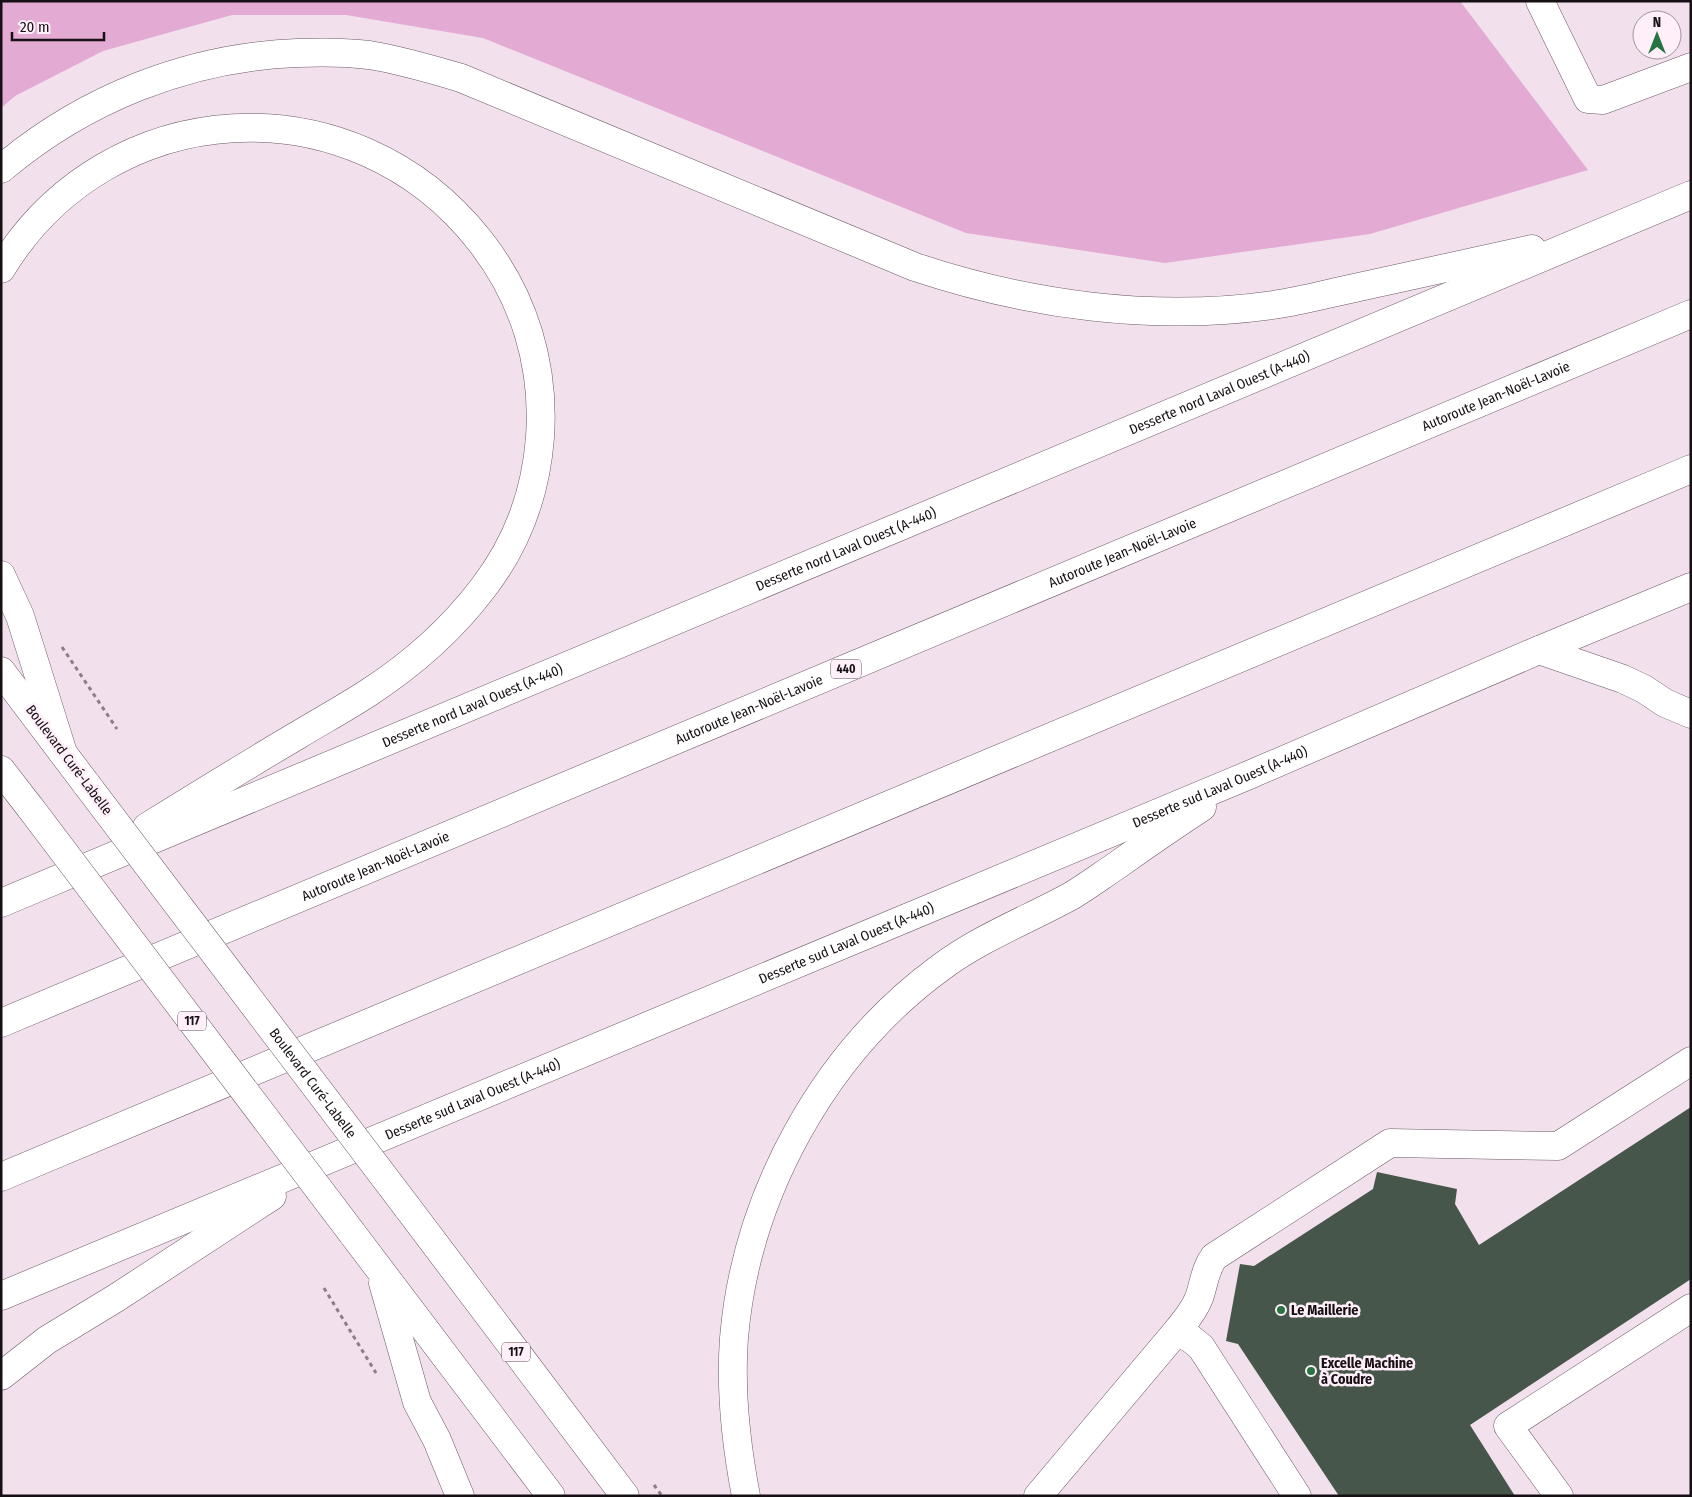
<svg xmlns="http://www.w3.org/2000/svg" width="1692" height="1497" font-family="'Fira Sans Condensed',sans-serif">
  <rect width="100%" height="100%" fill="#f3e0ed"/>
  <!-- green -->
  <path fill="#e3aad3" d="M1,1H1460L1588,170L1370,234L1165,263L966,233L483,38L346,15H232L103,51L15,96L1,108Z"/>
  <!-- building -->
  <path fill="#47564a" d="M1691,1107V1279L1470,1425L1515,1496H1339L1238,1344L1226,1341L1240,1264L1254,1266L1373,1189L1377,1172L1457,1189L1455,1204L1479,1245Z"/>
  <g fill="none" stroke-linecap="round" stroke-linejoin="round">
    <defs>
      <g id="minor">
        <path d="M1540,1L1588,99L1603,100L1691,67"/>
        <path d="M1539,650L1623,679L1644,689L1665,703L1691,714"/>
        <path d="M1038,1496L1177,1331"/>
        <path d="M1297,1496L1201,1347L1191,1339L1177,1331C1185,1321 1194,1311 1199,1298C1204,1284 1205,1269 1214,1257L1390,1143L1558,1146L1691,1061"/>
        <path d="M1559,1496L1508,1426L1691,1308"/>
      </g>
      <g id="major">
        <path d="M1,169C84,99 188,57 297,53C321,52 345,52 369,55C400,60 431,69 461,78L915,267C1029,305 1153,322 1273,305C1302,301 1330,293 1359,287C1417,274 1475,261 1532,249"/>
        <path d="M1,269C108,93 353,79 480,241C524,297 545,365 540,437C536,492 517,544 483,588C452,629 411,665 368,693C345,708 321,721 298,735C247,765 197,796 147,827"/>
        <path d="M1,575L20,616L63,753"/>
        <path d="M1,671L87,785"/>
        <path d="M1,770L32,810"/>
        <path id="s1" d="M1,903L1691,195"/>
        <path d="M407,1207L625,1496"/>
        <path d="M352,1233L551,1496"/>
        <path d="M383,1283L417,1402L437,1440L460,1496"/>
        <path id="s2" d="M1,1296L1249,775L1539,650L1691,587"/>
        <path d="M1,1376L47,1340L116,1298L272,1196"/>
        <path d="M746,1496C736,1444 730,1391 734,1338C746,1195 824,1053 940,968C980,938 1027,920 1071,896C1086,887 1101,876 1116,866C1144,846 1173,826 1202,807"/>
      </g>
      <g id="highway">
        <path id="s3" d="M1,1023L1691,314"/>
        <path d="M1,1177L1691,469"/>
      </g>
    </defs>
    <!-- minor casing -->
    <use href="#minor" stroke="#6a5a65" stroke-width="29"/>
    <!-- major casing -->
    <use href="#major" stroke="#6a5a65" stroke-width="29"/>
    <!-- highway casing -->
    <use href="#highway" stroke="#6a5a65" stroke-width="29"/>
    <!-- path -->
    <g stroke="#8c7e87" stroke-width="3" stroke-dasharray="4 4" stroke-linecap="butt">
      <path d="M62,647L117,729"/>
      <path d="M324,1288L376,1373"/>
      <path d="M654,1485L662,1496"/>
    </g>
    <!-- minor -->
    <use href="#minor" stroke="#fff" stroke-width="28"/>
    <!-- major -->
    <use href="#major" stroke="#fff" stroke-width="28"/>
    <!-- highway -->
    <use href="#highway" stroke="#fff" stroke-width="28"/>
    <defs>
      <g id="major-bridge">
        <path id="s4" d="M87,785L407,1207"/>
        <path d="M32,810L352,1233"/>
      </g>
    </defs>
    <!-- major-bridge casing -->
    <use href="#major-bridge" stroke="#6a5a65" stroke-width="29" stroke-linecap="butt"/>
    <!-- major-bridge -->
    <use href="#major-bridge" stroke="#fff" stroke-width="28"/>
  </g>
  <!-- markers -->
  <g fill="#277342" stroke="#feeff9" stroke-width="2">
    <circle cx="1281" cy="1310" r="5"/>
    <circle cx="1311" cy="1371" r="5"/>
  </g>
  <g text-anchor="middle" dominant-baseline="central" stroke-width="5" stroke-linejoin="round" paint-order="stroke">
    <!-- shield labels -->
    <g fill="#feeff9" stroke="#5c5259" stroke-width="1">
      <rect x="831" y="659.5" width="30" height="19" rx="4"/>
      <rect x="178" y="1011.5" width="28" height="19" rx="4"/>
      <rect x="502" y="1342.5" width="28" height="19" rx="4"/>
    </g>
    <g font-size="12" font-weight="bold" fill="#160f14">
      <text x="846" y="669">440</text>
      <text x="192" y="1021">117</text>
      <text x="516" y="1352">117</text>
    </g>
    <!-- street labels -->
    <g font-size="14" fill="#160f14" stroke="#feeff9">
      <text stroke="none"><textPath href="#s1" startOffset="1321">Desserte nord Laval Ouest (A-440)</textPath></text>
      <text stroke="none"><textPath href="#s3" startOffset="1621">Autoroute Jean-Noël-Lavoie</textPath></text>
      <text stroke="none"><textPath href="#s1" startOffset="916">Desserte nord Laval Ouest (A-440)</textPath></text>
      <text stroke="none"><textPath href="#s3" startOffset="1216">Autoroute Jean-Noël-Lavoie</textPath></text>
      <text stroke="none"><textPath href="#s1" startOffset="511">Desserte nord Laval Ouest (A-440)</textPath></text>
      <text stroke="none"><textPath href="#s3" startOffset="811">Autoroute Jean-Noël-Lavoie</textPath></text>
      <text transform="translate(69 760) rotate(53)">Boulevard Curé-Labelle</text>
      <text stroke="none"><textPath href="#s2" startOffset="1321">Desserte sud Laval Ouest (A-440)</textPath></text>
      <text stroke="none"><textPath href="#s3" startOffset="406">Autoroute Jean-Noël-Lavoie</textPath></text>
      <text stroke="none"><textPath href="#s2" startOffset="916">Desserte sud Laval Ouest (A-440)</textPath></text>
      <text stroke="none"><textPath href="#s4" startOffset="374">Boulevard Curé-Labelle</textPath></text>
      <text stroke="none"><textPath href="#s2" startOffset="511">Desserte sud Laval Ouest (A-440)</textPath></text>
    </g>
    <!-- poi labels -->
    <g font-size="14" font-weight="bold" fill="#160f14" stroke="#feeff9" text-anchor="start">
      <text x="1291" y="1310">Le Maillerie</text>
      <text x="1321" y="1363">Excelle Machine<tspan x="1321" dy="16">à Coudre</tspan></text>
    </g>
  </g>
  <!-- border -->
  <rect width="1692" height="1497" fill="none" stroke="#160f14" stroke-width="5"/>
  <!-- north arrow -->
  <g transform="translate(1657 35)"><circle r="24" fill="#feeff9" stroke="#a1959d"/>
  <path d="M0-4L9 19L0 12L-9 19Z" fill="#277342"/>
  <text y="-8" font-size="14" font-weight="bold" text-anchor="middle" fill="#160f14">N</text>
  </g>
  <!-- scale -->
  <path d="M12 32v8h92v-8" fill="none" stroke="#160f14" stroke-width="2.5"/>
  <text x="20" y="32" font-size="15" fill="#160f14" stroke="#feeff9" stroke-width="4" paint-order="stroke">20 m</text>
</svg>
